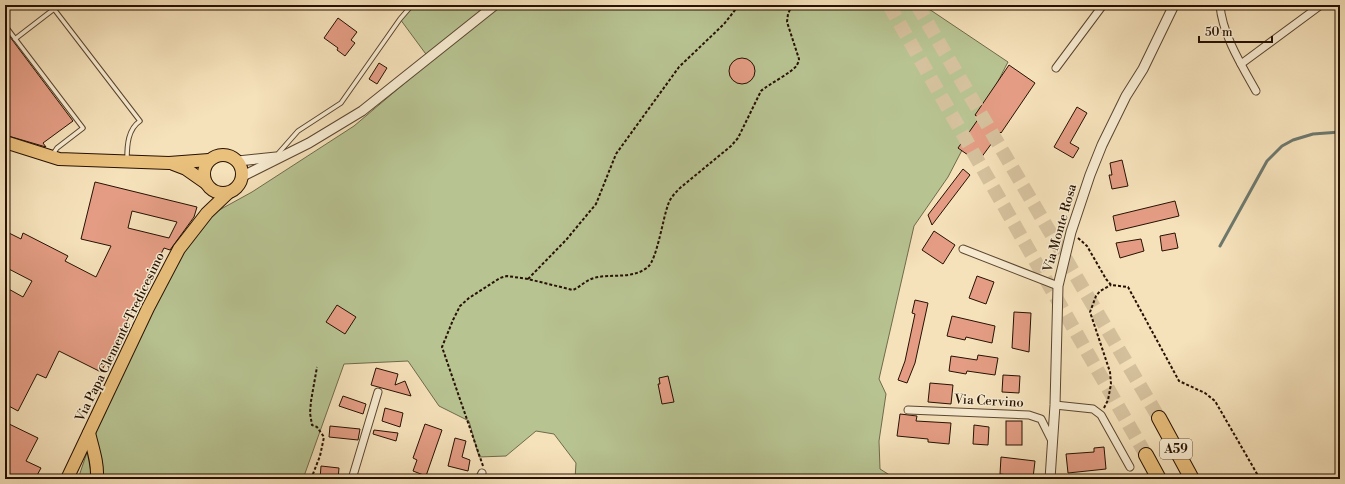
<svg xmlns="http://www.w3.org/2000/svg" width="1345" height="484" font-family="'Libre Bodoni',serif">
  <rect width="100%" height="100%" fill="#f5e1ba"/>
  <filter id="stains"><feTurbulence type="fractalNoise" baseFrequency=".005" numOctaves="4"/><feColorMatrix values="0 0 0 0 .2 0 0 0 0 .09 0 0 0 0 .02 0 0 0 .5 -.17"/></filter>
  <radialGradient id="worn" r=".72"><stop offset=".6" stop-color="#630" stop-opacity="0"/><stop offset="1" stop-color="#630" stop-opacity=".3"/></radialGradient>
  <!-- green -->
  <path fill="#b8c392" stroke="#6f6a4a" d="M412,5H923L1008,62L948,177L914,226L879,379L886,394L879,441L880,469L896,479H575L576,463L554,434L536,431L506,456L479,457L469,421L439,406L408,361L344,364L303,479H78L96,426L108,397L184,249L212,214L252,192L354,126L431,61L400,19Z"/>
  <g fill="none" stroke-linecap="round" stroke-linejoin="round">
    <!-- stream -->
    <path stroke="#6d786d" stroke-width="3" d="M1220,246L1267,161L1282,146L1293,140L1313,134L1340,132"/>
  </g>
  <!-- building -->
  <g fill="#e49d84" stroke="#261101" fill-rule="evenodd">
    <path d="M338,18L357,32L351,40L355,43L345,56L337,50L338,48L324,38Z"/>
    <path d="M10,37L73,121L43,143L46,147L5,135V41Z"/>
    <circle cx="742" cy="71" r="13"/>
    <path d="M379,63L387,68L377,84L369,79Z"/>
    <path d="M1009,65L1035,83L1001,133L1000,132L978,162L958,148L979,118L975,115Z"/>
    <path d="M1077,107L1087,113L1070,143L1079,148L1073,158L1054,147Z"/>
    <path d="M1122,160L1128,186L1112,189L1109,175H1112L1110,163Z"/>
    <path d="M963,169L970,175L932,225L928,215Z"/>
    <path d="M95,182L197,207L194,217L170,250L164,248L101,372L59,351L46,378L37,374L18,411L5,404V287L23,297L32,281L5,267V231L21,239L23,233L68,256L65,261L96,277L111,246L81,239ZM132,211L177,222L169,238L128,228Z"/>
    <path d="M1175,201L1179,216L1116,231L1113,216Z"/>
    <path d="M934,231L955,245L943,264L922,250Z"/>
    <path d="M1175,233L1178,248L1162,251L1160,236Z"/>
    <path d="M1141,239L1144,251L1120,258L1116,243Z"/>
    <path d="M977,276L994,282L986,304L969,298Z"/>
    <path d="M915,300L928,303L915,363L907,383L898,380L905,361L915,314L912,313Z"/>
    <path d="M337,305L356,317L345,334L326,322Z"/>
    <path d="M1014,312L1031,313L1029,352L1012,348Z"/>
    <path d="M952,316L995,326L992,343L966,337L965,340L947,336Z"/>
    <path d="M978,355L998,358L995,375L967,371L966,374L949,371L951,356L977,360Z"/>
    <path d="M376,368L398,374L395,385L405,381L411,396L371,385Z"/>
    <path d="M1003,375L1020,376L1019,393L1002,392Z"/>
    <path d="M668,376L674,402L662,404L658,384H660L659,378Z"/>
    <path d="M930,383L953,385L951,404L928,402Z"/>
    <path d="M343,396L366,404L363,414L339,406Z"/>
    <path d="M385,408L403,413L400,427L382,421Z"/>
    <path d="M900,414L917,416L916,421L951,423L949,444L928,442V439L897,436Z"/>
    <rect x="1006" y="421" width="16" height="24"/>
    <path d="M5,422L38,438L26,461L41,468L35,479H5Z"/>
    <path d="M425,424L442,430L426,476L413,471L417,460L413,458Z"/>
    <path d="M974,425L989,427L988,445L973,444Z"/>
    <path d="M330,426L360,429L358,440L329,437Z"/>
    <path d="M374,430L398,433L396,441L373,434Z"/>
    <path d="M455,438L466,441L462,457L470,460L468,471L448,466Z"/>
    <path d="M1104,447L1106,469L1068,473L1066,454L1094,452V448Z"/>
    <path d="M1001,457L1035,461L1033,478L1000,474Z"/>
    <path d="M321,466L339,468L338,479H320Z"/>
  </g>
  <g fill="none" stroke-linecap="round" stroke-linejoin="round">
    <!-- motorway-tunnel -->
    <g stroke="#d6c29e" stroke-width="14" stroke-dasharray="14 7" stroke-linecap="butt">
      <path d="M889,5L1146,455"/>
      <path d="M917,5L1159,418"/>
    </g>
    <defs>
      <g id="service">
        <path d="M5,29L7,28L83,128L57,148L53,154"/>
        <path d="M15,39L54,9L140,121C128,129 127,145 127,159"/>
        <path d="M276,156L298,131L341,103L400,19L412,5"/>
      </g>
      <g id="minor">
        <path d="M1220,5C1222,34 1242,66 1256,91"/>
        <path d="M1241,64L1321,5"/>
        <path d="M1056,68L1103,5"/>
        <path d="M963,249L1058,286"/>
        <path d="M1055,405L1093,409L1101,415L1130,467"/>
        <path d="M908,410L1029,415L1041,419L1052,441"/>
        <path d="M352,479L378,392"/>
        <path d="M479,479L482,473"/>
      </g>
      <g id="tertiary">
        <path d="M238,161L276,157"/>
        <path d="M243,176L309,143L362,111L495,5"/>
        <path d="M1050,479L1055,405L1058,286L1071,232L1090,175L1102,145L1126,96L1143,69L1174,5"/>
      </g>
      <g id="primary">
        <path d="M5,142L59,159L169,163L209,160"/>
        <circle cx="223" cy="174" r="19"/>
        <path d="M173,164L186,169L206,183"/>
        <path d="M89,433C93,449 98,463 97,479"/>
        <path d="M67,479L148,308L179,249L207,213L228,193"/>
      </g>
      <g id="motorway">
        <path d="M1159,418L1192,479"/>
        <path d="M1146,455L1159,479"/>
      </g>
    </defs>
    <!-- service casing -->
    <use href="#service" stroke="#5a452f" stroke-width="5.5"/>
    <!-- minor casing -->
    <use href="#minor" stroke="#5a452f" stroke-width="9"/>
    <!-- tertiary casing -->
    <use href="#tertiary" stroke="#5a452f" stroke-width="11"/>
    <!-- primary casing -->
    <use href="#primary" stroke="#261101" stroke-width="14"/>
    <!-- motorway casing -->
    <use href="#motorway" stroke="#261101" stroke-width="16"/>
    <!-- path -->
    <g stroke="#261101" stroke-width="2" stroke-dasharray="3 2" stroke-linecap="butt">
      <path d="M1078,238L1087,246L1106,279L1111,285L1128,287L1179,381L1205,393L1215,401L1260,479"/>
      <path d="M528,279L566,240L596,204L616,154L679,67L724,24L739,5"/>
      <path d="M1104,408L1108,400L1111,384L1110,372L1090,312L1096,296L1100,291L1111,285"/>
      <path d="M483,466L442,347L453,320L460,306L469,298L500,278L507,276L528,279L573,290C580,287 586,280 594,278C611,273 632,280 648,267C657,259 663,218 668,205C670,198 675,193 680,188L731,146L738,138L761,91C769,84 793,72 797,65C798,63 799,61 799,59L787,22L788,14L792,5"/>
      <path d="M311,479L320,456L324,437L317,427L312,425L310,413L311,401L317,367"/>
    </g>
    <!-- service -->
    <use href="#service" stroke="#f8ecd2" stroke-width="3.5"/>
    <!-- minor -->
    <use href="#minor" stroke="#f8ecd2" stroke-width="7"/>
    <!-- tertiary -->
    <use href="#tertiary" stroke="#f8ecd2" stroke-width="9"/>
    <!-- primary -->
    <use href="#primary" stroke="#eac07d" stroke-width="12"/>
    <!-- motorway -->
    <use href="#motorway" stroke="#eac07d" stroke-width="14"/>
  </g>
  <g text-anchor="middle" dominant-baseline="central" stroke-width="3" stroke-linejoin="round" paint-order="stroke">
    <!-- shield labels -->
    <rect fill="#f8ecd2" stroke="#655340" stroke-width="1" x="1160" y="439" width="32" height="20" rx="3"/>
    <g font-size="12" font-weight="bold" fill="#261101">
      <text x="1176" y="449">A59</text>
    </g>
    <!-- street labels -->
    <g font-size="13" fill="#261101" stroke="#f8ecd2">
      <text transform="translate(1060 228) rotate(-74)">Via Monte Rosa</text>
      <text transform="translate(120 337) rotate(-64)">Via Papa Clemente Tredicesimo</text>
      <text transform="translate(989 401) rotate(3)">Via Cervino</text>
    </g>
  </g>
  <!-- margin -->
  <rect width="1345" height="484" fill="none" stroke="#f5e1ba" stroke-width="20"/>
  <rect x="6" y="6" width="1333" height="472" fill="none" stroke="#261101" stroke-width="2"/>
  <rect x="10" y="10" width="1325" height="464" fill="none" stroke="#261101"/>
  <!-- scale -->
  <path d="M1199 36v6h73v-6" fill="none" stroke="#261101" stroke-width="2"/>
  <text x="1205" y="36" font-size="12" fill="#261101" stroke="#f8ecd2" stroke-width="3" paint-order="stroke">50 m</text>
  <rect width="100%" height="100%" filter="url(#stains)"/>
  <rect width="100%" height="100%" fill="url(#worn)"/>
</svg>
